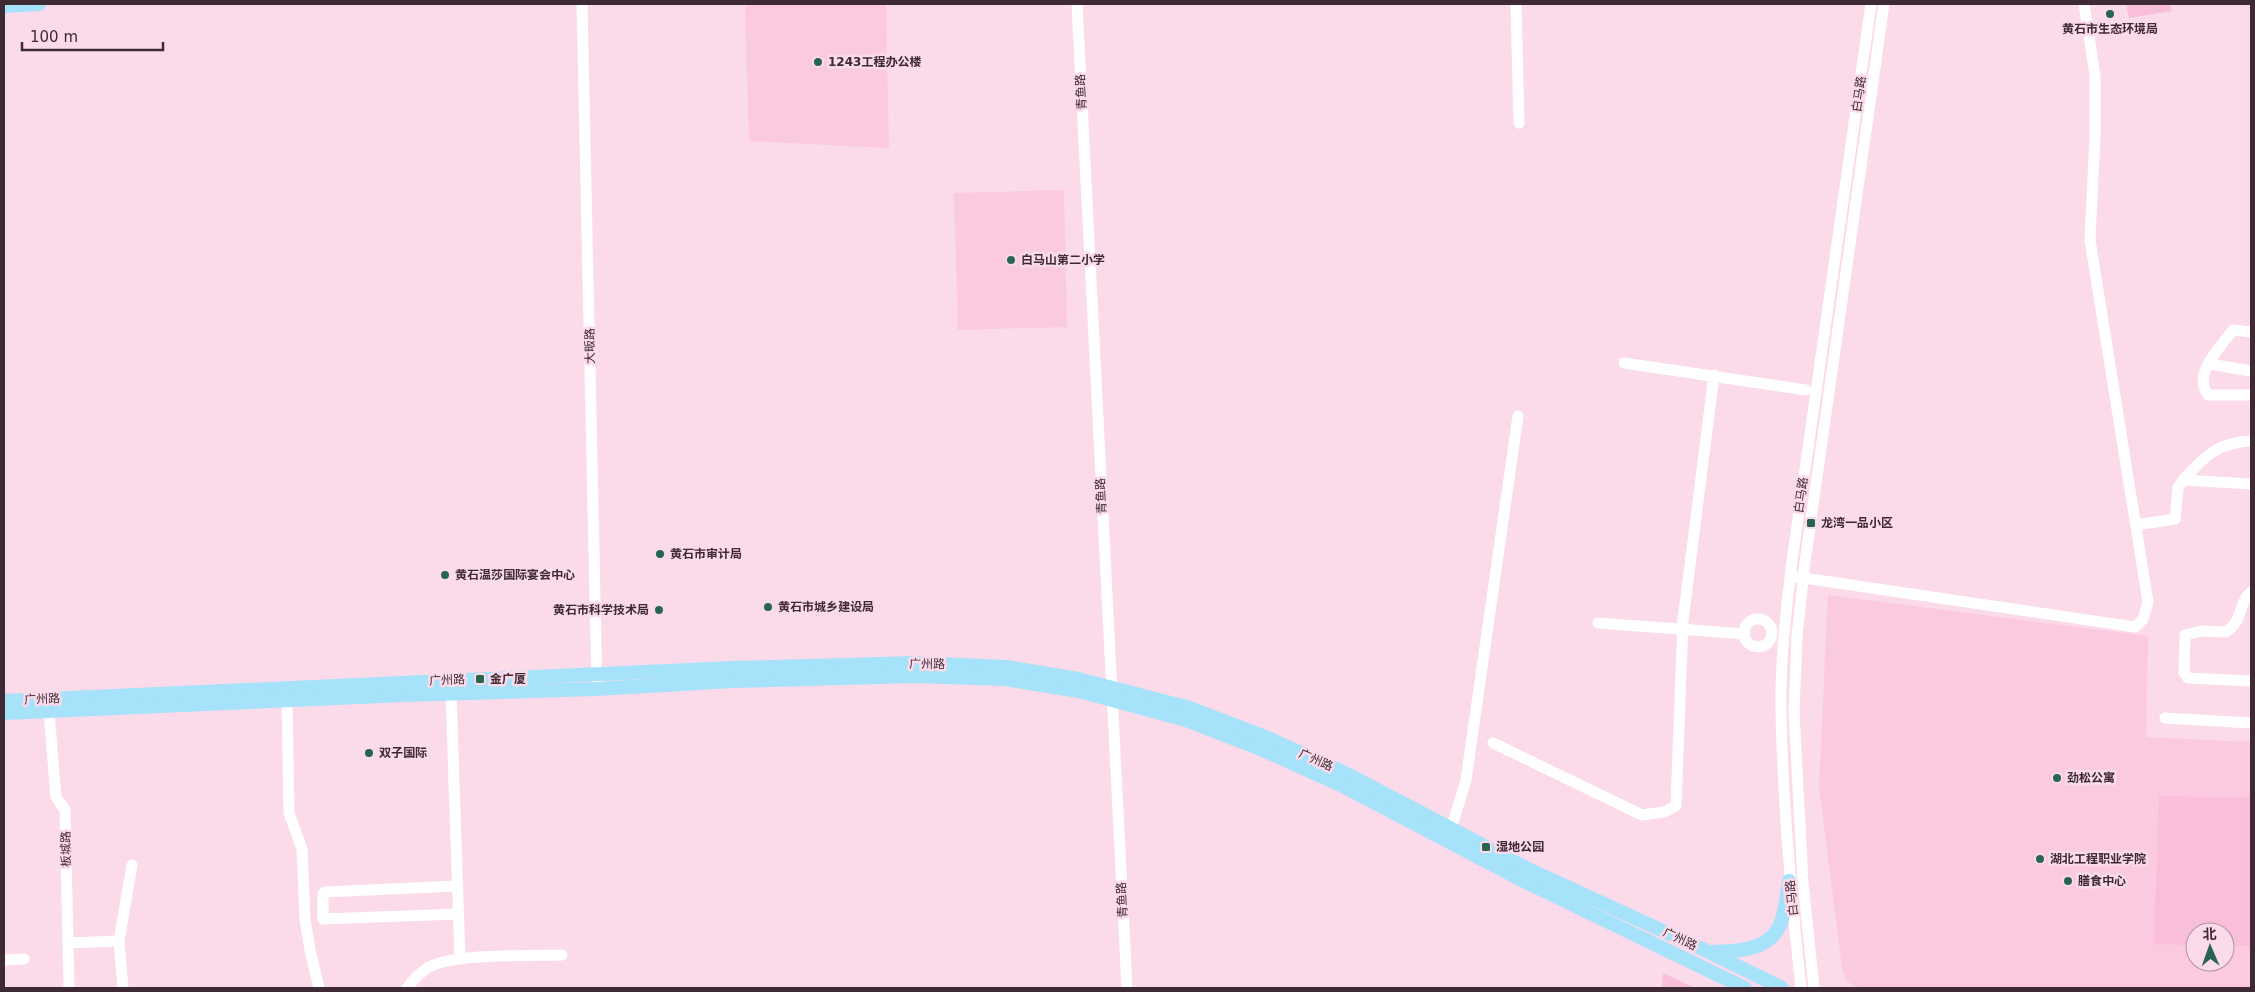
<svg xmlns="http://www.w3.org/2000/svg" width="2255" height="992" font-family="'DejaVu Sans','Noto Sans SC',sans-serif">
  <rect width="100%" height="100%" fill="#fbdaea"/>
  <!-- built -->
  <g fill="#fbcae1" fill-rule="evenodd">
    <path d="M745,4H886L889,148L749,141Z"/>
    <path d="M1064,190L1067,327L958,330L954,193Z"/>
    <path d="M1828,595L2148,636L2146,737L2251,742V988H1856L1847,981L1842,968L1819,786ZM2195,932H2225V962H2195Z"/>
  </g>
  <!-- green -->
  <g fill="#f8beda">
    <path d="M2126,4H2170L2172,11L2129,18Z"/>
    <path d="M2159,796L2251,798V946H2225V932H2195V945L2154,944Z"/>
    <path d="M1663,973L1695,988H1662Z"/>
  </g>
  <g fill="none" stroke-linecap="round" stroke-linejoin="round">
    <!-- minor -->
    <g stroke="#fff" stroke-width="11">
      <path d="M582,4L597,689"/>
      <path d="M1077,4L1127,988"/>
      <path d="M1516,4L1519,123"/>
      <path d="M2251,332L2233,330C2220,348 2192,373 2208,395H2251"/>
      <path d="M1624,363L1806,390"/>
      <path d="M2210,364L2251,371"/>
      <path d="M2183,480C2204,457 2218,442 2251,441"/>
      <path d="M2136,525L2175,519L2178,488L2183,480L2251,484"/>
      <path d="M1797,577L2135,627L2143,619L2148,602L2090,240L2095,136V75L2084,4"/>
      <path d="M2251,592C2237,604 2245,619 2226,632L2201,631L2185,635L2184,673L2188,678L2251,681"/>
      <circle cx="1758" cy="633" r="14"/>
      <path d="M1598,623L1745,634"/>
      <path d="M451,693L460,959"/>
      <path d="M287,700L289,813L302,849L305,919L310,950L319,988"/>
      <path d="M49,712L56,797L65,810L69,988"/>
      <path d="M2165,718L2251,723"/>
      <path d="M1493,743L1642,815L1664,812L1676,806L1683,620L1714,375"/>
      <path d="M1451,829L1466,780L1518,416"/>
      <path d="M457,886L325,892L323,894V919L458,914"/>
      <path d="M68,943L119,941"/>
      <path d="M4,960L24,959"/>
      <path d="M123,988L119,941L132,865"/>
      <path d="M407,988C413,980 419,973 429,967C456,953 529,956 562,955"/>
      <path d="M1801,988C1791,897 1783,805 1781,713C1780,662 1786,611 1792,561L1871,4"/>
      <path d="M1814,988L1803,882L1794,712L1797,636L1805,562L1884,4"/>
    </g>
    <!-- major -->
    <g stroke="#a7e2fb" stroke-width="14">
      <path d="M4,6L39,4"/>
      <path d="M4,701L733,668L916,663L1006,667L1078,679L1190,708L1268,738L1347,774L1528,869L1709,952L1782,988"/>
      <path d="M4,713L403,695L597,689L733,681L916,676L1005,679L1079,691L1186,720L1263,750L1341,785L1522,880L1745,988"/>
      <path d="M1711,952C1735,951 1766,952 1779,927C1785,916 1787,894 1789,881"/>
    </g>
  </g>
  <!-- markers -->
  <g fill="#286550" stroke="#fbdaea" stroke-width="2">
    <circle cx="2110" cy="14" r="5"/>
    <circle cx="818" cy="62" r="5"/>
    <circle cx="1011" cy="260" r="5"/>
    <rect x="1806" y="518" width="10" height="10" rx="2.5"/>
    <circle cx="660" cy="554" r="5"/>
    <circle cx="445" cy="575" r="5"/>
    <circle cx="768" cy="607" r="5"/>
    <circle cx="659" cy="610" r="5"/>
    <rect x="475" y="674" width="10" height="10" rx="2.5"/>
    <circle cx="369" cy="753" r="5"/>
    <circle cx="2057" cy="778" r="5"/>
    <rect x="1481" y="842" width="10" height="10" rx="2.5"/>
    <circle cx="2040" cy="859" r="5"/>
    <circle cx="2068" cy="881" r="5"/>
  </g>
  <g text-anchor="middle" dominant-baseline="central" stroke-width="5" stroke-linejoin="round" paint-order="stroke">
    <!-- poi labels -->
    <g font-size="12" font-weight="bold" fill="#3e2a34" stroke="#fbdaea" text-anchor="start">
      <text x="2110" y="29" text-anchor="middle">黄石市生态环境局</text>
      <text x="828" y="62">1243工程办公楼</text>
      <text x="1021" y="260">白马山第二小学</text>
      <text x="1821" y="523">龙湾一品小区</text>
      <text x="670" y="554">黄石市审计局</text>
      <text x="455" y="575">黄石温莎国际宴会中心</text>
      <text x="778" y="607">黄石市城乡建设局</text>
      <text x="649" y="610" text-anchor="end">黄石市科学技术局</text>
      <text x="490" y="679">金广厦</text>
      <text x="379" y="753">双子国际</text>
      <text x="2067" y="778">劲松公寓</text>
      <text x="1496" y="847">湿地公园</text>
      <text x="2050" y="859">湖北工程职业学院</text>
      <text x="2078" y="881">膳食中心</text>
    </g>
    <!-- street labels -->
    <g font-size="12" fill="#3e2a34" stroke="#fbdaea">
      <text transform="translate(1081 92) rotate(-93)">青鱼路</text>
      <text transform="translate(1859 94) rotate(-82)">白马路</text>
      <text transform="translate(590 346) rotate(-91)">大畈路</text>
      <text transform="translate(1801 495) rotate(-82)">白马路</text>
      <text transform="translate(1101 496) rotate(-93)">青鱼路</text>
      <text transform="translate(927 664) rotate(1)">广州路</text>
      <text transform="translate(447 680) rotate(-2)">广州路</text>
      <text transform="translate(42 699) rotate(-2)">广州路</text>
      <text transform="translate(1316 760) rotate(24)">广州路</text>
      <text transform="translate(66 849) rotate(-91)">板城路</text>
      <text transform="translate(1792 898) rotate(-96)">白马路</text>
      <text transform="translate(1122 900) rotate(-93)">青鱼路</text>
      <text transform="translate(1680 939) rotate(25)">广州路</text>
    </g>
  </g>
  <!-- border -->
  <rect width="2255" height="992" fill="none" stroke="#3e2a34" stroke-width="10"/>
  <!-- north arrow -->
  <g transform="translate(2210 947) rotate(358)"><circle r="24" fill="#fbdaea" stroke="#af94a1"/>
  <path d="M0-4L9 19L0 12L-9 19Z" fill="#286550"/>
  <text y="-8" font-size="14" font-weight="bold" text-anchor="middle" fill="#3e2a34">北</text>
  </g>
  <!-- scale -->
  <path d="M22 42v8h141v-8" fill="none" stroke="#3e2a34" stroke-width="2.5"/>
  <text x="30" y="42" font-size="15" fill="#3e2a34" stroke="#fbdaea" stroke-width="4" paint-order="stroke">100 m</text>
</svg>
